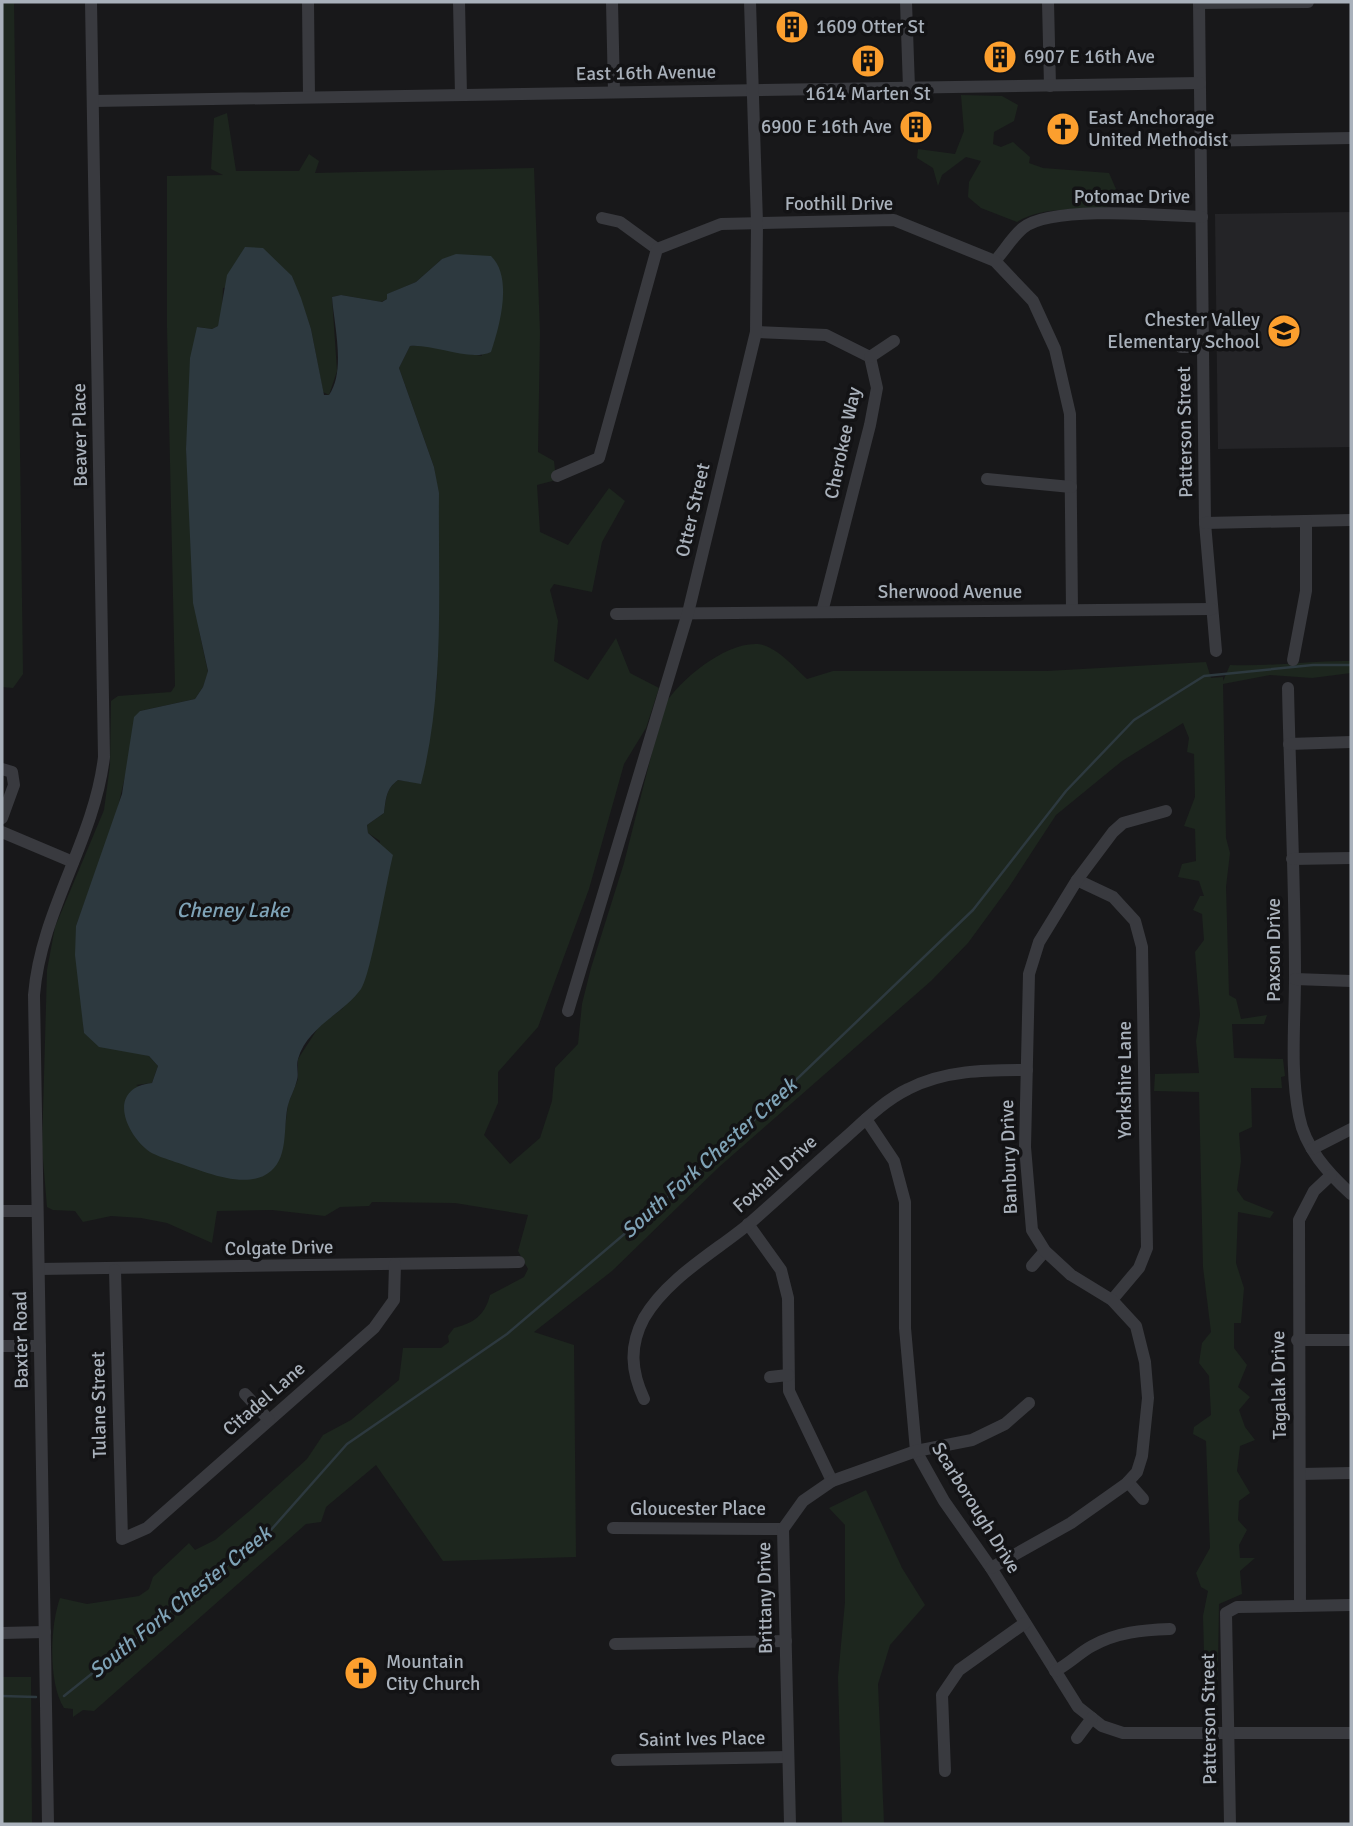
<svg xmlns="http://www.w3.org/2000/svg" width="1353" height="1826" font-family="Signika,sans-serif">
  <rect width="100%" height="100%" fill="#18181a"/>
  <!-- built -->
  <path fill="#242427" d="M1351,212V447L1218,449L1215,214Z"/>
  <!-- green -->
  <g fill="#1d261e" fill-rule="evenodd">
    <path d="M2,2H14L23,674L13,688L2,687Z"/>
    <path d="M961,95L1002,96L1018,105L1014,121L994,132L993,144L1001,147L1013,142L1030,157L1029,163L1043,168L1109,173L1116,189L1107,207C1077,212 1044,205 1017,222L981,208L968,197L969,182L981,161L966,157L942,175L938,186L933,168L917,158L918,149L955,154L964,131Z"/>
    <path d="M227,113L236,171H299L309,154L319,161L315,173L534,168L540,333L538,452L554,461L556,480L537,485L540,532L568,545L609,488L625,501L602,542L592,592L554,584L550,590L558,621L554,661L588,680L616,638L630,673L659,688L646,728L624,764L589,889L538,1027L498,1072V1103L484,1135L510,1164L540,1138L552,1101L555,1068L578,1044L582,1004L591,968L624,863L664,705C681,679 725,642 758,644C776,646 795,668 807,679L833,671H1047L1206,662L1211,678L1223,677V681L1230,665C1271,667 1311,660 1351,661V673L1312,678L1270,675L1223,684L1226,838L1230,853L1226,887L1229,995L1236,999L1241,1019L1267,1015L1264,1024H1232L1234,1058L1283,1059L1285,1076L1281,1077L1282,1088H1251L1252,1127L1239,1133L1241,1161L1237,1190L1244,1200L1274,1212L1270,1218L1238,1212L1236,1263L1244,1288L1241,1323H1234V1348L1247,1365L1238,1387L1250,1397L1239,1410L1245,1427L1255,1440L1240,1446L1237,1471L1250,1493L1239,1501L1238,1520L1247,1530L1239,1545L1240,1558H1255L1240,1571L1242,1594L1219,1604L1217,1724L1206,1725L1203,1616L1208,1591L1201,1587L1196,1573L1210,1548L1206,1441L1193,1434L1194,1427L1211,1415L1209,1376L1199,1363L1202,1343L1211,1332L1203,1267L1199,1092L1154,1091L1155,1074L1199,1073L1196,1041L1200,1015L1195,952L1204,940L1202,914L1193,910L1200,896H1204L1199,881L1178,877L1182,864L1196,861L1195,829L1184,826L1195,797L1194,754L1187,752L1189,738L1183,723L1122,761L1056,815L1009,887L968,943L931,981L719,1167L612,1271L534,1332L574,1345L576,1557L443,1561L376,1465L326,1507L321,1522L306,1524L94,1711L83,1710L73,1717V1709L64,1708C48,1683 50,1626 60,1598L87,1604L139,1596L149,1589L153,1577L189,1543L195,1550L215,1540L253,1508L307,1459L323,1435L351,1420L399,1380L403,1348H441L449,1342L448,1336L454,1328C474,1323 485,1315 490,1295L524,1277L528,1269L518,1251L528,1215L455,1203L372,1202L369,1206L340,1207L325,1216L272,1210L217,1211L212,1243L167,1223L141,1218L111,1216L83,1222L75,1211L53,1210L47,1207L42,1147L47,970L55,927L104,810L110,765L111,701L118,696L171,692L175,686L167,327V176L223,175L211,169L214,118ZM442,259L482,356L425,345L410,346L399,368L434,467L438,493L437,683L421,783L398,780C386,789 386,798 384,813L367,825L368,833L380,841L343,1008L320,1025L298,1059V1079L288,1104L283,1144L136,1085L152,1083L158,1066L149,1056L84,1033L76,926L115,820L140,711L195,699L203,687L208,672L199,630L186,449L198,327L212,329L218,326L222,312L223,288L292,276L311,329L323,392L329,395L337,371L332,297L341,295L381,302L387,299L388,294L416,282Z"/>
    <path d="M866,1490L902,1568L925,1605L890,1645L878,1684L884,1823L842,1824L838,1677L845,1602V1525L829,1508Z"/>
    <path d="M2,1677H31L32,1824H2Z"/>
  </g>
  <!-- water -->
  <path fill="#2d393f" d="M245,247L263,248L292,276L301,298L311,329L324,395H329C346,371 334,325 332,297L341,295L382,302L387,299V294L416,282L442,259L456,254L491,256C513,277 500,325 491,352C469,362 435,344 410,346L399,368L434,467L439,493C438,590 445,690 421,784L398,780C386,789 386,798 384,813L367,825L368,833L393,855C387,878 371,975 361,989C343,1014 307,1027 298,1059C296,1066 299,1074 297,1080C295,1089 290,1097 288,1105C283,1125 289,1156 271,1171C247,1192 201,1170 175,1162C167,1159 157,1156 150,1152C124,1133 107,1088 152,1083L158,1066L149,1056L99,1047L84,1033L75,955L76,926L122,794L134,717L140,711L195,699L203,687L208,671L193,603L186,449L190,358L197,327L212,329L218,326L227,275Z"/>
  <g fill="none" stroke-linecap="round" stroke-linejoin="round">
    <!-- stream -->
    <g stroke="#2d393f" stroke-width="2.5">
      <path d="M2,1696L36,1697"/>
      <path d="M64,1696L270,1531L347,1444L507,1334L723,1150L973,910L1066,791L1134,720L1204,676L1313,665H1351"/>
    </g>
    <!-- minor -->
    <g stroke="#393a3f" stroke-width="12">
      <path d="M308,2L309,97"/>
      <path d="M459,2L461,95"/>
      <path d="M612,2L614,92"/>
      <path d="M906,2L909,88"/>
      <path d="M1048,2L1050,86"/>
      <path d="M1199,2L1205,523L1216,651"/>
      <path d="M1199,3L1308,2"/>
      <path d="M93,101L1200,83"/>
      <path d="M1201,141L1351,138"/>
      <path d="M602,218L620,222L657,249"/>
      <path d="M995,261C1004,251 1013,236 1023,228C1051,205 1164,215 1202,217"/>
      <path d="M756,332L826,335L870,357L877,388L870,425L822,612"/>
      <path d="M1181,347H1203"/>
      <path d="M870,357L894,341"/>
      <path d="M557,476L599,458L657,249L721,224L894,220L995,261L1033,301L1055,349L1070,414L1072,610"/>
      <path d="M987,479L1071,487"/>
      <path d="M1205,523L1351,520"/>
      <path d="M616,614L1212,609"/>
      <path d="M1293,660L1306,591V521"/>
      <path d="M1288,688C1290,784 1295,881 1295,977C1295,1023 1290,1070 1299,1116C1305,1148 1328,1173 1351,1194"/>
      <path d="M1289,744L1351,742"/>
      <path d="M2,769L12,772L14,785L2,818"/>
      <path d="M2,832L73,862"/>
      <path d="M1292,859L1351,858"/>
      <path d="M1077,880L1113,897L1135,921L1142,947L1147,1248L1139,1268L1112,1300"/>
      <path d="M1295,979L1351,981"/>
      <path d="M568,1011L688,613L756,332L757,223L750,2"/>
      <path d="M866,1119L894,1161L905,1202V1328L916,1451L944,1501L991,1568L1078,1707L1102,1726L1123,1733H1351"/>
      <path d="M1312,1149L1351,1129"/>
      <path d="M2,1211H37"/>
      <path d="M748,1224L781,1270L788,1298L789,1391L832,1481"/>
      <path d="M1032,1266L1045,1251"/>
      <path d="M39,1269L519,1262"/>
      <path d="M115,1270L122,1539L147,1528L374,1328L394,1300L395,1264"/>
      <path d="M1297,1340H1351"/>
      <path d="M2,1346H40"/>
      <path d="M770,1377L788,1375"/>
      <path d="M245,1394L269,1420"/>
      <path d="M644,1399C631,1371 629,1346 644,1318C667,1278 715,1252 750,1223C782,1195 813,1166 845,1138C864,1121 885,1100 908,1089C945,1070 985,1070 1027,1070"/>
      <path d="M1301,1474L1351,1473"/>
      <path d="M1128,1482L1143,1499"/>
      <path d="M613,1528L783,1529"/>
      <path d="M991,1568L1071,1523L1126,1484L1137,1472L1142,1456L1148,1398L1145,1362L1136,1326L1112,1300L1071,1275L1045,1251L1032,1230L1025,1147L1029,974L1039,942L1077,880L1113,832L1123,823L1166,811"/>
      <path d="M1300,1606L1299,1220L1314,1191L1331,1175"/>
      <path d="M2,1633L45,1632"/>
      <path d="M615,1644L786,1641"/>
      <path d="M1055,1671C1069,1664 1079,1653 1092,1646C1117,1632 1143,1630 1170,1629"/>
      <path d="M1077,1738L1092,1718"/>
      <path d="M617,1760L788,1757"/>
      <path d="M945,1771L942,1695L959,1670L1025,1623"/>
      <path d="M48,1824L34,995C41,910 94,841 104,757L91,2"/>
      <path d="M790,1824L783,1529L803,1501L832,1481L916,1451L972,1440L1005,1424L1029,1403"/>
      <path d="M1230,1824L1226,1613L1237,1607L1351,1605"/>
    </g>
  </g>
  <!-- icons -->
  <defs>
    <symbol id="building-disc" viewBox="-11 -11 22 22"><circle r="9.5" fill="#fc9f2e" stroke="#131315"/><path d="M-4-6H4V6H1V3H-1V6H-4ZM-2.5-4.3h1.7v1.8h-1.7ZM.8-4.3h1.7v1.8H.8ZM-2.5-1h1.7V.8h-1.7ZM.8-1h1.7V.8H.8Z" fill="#111"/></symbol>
    <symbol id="church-disc" viewBox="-11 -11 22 22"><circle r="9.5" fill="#fc9f2e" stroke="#131315"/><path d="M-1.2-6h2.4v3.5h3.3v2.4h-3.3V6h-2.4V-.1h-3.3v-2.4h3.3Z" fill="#111"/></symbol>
    <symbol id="school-disc" viewBox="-11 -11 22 22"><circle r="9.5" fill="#fc9f2e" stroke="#131315"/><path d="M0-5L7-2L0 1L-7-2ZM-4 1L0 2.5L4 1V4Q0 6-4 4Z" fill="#111"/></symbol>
  </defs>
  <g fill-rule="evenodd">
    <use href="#building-disc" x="773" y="8" width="38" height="38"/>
    <use href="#building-disc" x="981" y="38" width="38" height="38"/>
    <use href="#building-disc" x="849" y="42" width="38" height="38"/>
    <use href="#building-disc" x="897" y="108" width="38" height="38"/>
    <use href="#church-disc" x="1044" y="110" width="38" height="38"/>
    <use href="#school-disc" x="1265" y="312" width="38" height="38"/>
    <use href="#church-disc" x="342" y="1654" width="38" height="38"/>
  </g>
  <g text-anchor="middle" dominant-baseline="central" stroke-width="7" stroke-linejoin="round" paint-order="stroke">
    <!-- poi labels -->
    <g font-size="19" fill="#a9b1bb" stroke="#131315" text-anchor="start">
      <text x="816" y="27">1609 Otter St</text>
      <text x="1024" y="57">6907 E 16th Ave</text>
      <text x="868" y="94" text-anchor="middle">1614 Marten St</text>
      <text x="1088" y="118">East Anchorage<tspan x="1088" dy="22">United Methodist</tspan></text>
      <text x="892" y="127" text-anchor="end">6900 E 16th Ave</text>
      <text x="1260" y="320" text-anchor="end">Chester Valley<tspan x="1260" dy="22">Elementary School</tspan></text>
      <text x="386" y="1662">Mountain<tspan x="386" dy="22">City Church</tspan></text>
    </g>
    <!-- street labels -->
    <g font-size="19" fill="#a9b1bb" stroke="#131315">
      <text transform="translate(646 73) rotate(-1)">East 16th Avenue</text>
      <text x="1132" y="197">Potomac Drive</text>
      <text x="839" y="204">Foothill Drive</text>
      <text transform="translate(1185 432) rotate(-91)">Patterson Street</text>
      <text transform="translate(80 435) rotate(-91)">Beaver Place</text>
      <text transform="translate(843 443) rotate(-78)">Cherokee Way</text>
      <text transform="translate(693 510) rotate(-77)">Otter Street</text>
      <text x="950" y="592">Sherwood Avenue</text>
      <text transform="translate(1274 950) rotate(-90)">Paxson Drive</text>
      <text transform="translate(1125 1080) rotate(-90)">Yorkshire Lane</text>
      <text transform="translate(1009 1157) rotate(-92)">Banbury Drive</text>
      <text transform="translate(775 1174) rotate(-42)">Foxhall Drive</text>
      <text transform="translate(279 1248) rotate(-1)">Colgate Drive</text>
      <text transform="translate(21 1340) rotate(-91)">Baxter Road</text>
      <text transform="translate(1279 1385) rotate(-91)">Tagalak Drive</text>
      <text transform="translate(264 1399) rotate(-41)">Citadel Lane</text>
      <text transform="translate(99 1405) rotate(-91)">Tulane Street</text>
      <text transform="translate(976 1508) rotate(58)">Scarborough Drive</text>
      <text x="698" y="1509">Gloucester Place</text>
      <text transform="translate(765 1598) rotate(-91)">Brittany Drive</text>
      <text transform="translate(1209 1719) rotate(-91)">Patterson Street</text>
      <text transform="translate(702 1739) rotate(-1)">Saint Ives Place</text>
    </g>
    <!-- water labels -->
    <g font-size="21" font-style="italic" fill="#7fa3b7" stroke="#131315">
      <text x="233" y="910">Cheney Lake</text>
      <text transform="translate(709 1158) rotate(-42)">South Fork Chester Creek</text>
      <text transform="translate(180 1602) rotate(-39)">South Fork Chester Creek</text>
    </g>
  </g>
  <!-- border -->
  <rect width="1353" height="1826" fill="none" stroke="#a9b1bb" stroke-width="7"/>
</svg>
